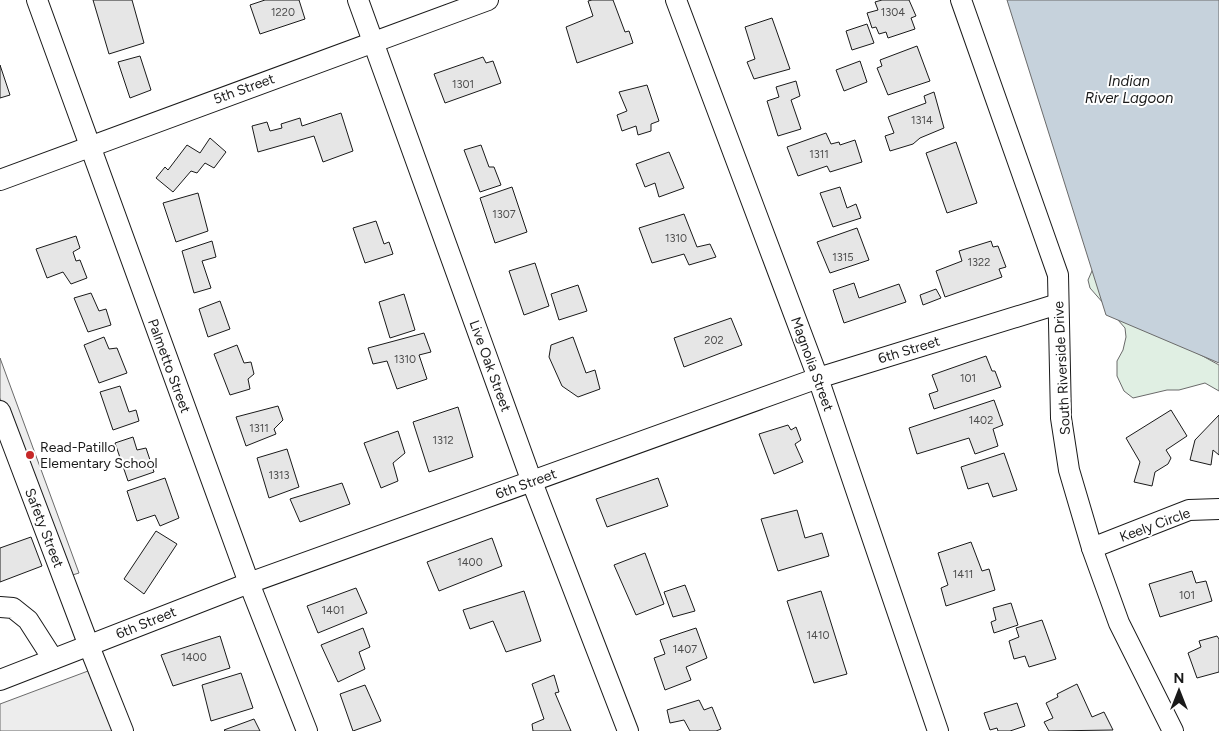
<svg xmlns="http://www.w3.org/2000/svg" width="1219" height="731" font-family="Figtree,sans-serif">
  <rect width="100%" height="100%" fill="#fff"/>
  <!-- green -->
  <path fill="#e0efe3" stroke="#6a6a6a" d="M1095,264L1161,333L1219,365V391L1205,383L1179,390H1167L1133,398L1124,391L1117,376V361L1123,350L1126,337L1125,328L1090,288L1088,280Z"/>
  <!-- parking -->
  <g fill="#ededed" stroke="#6a6a6a">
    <path d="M0,358L79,573L66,577L0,398Z"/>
    <path d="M88,671L115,731H0V704Z"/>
  </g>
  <!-- water -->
  <path fill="#c6d2dc" stroke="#6a6a6a" d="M1007,0H1219V363L1106,315Z"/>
  <!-- building -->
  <g fill="#e6e6e6" stroke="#1a1a1a">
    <path d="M93,0H132L144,43L109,54Z"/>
    <path d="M265,0H299L305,19L260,34L250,5Z"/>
    <path d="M592,0H613L625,32L629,31L633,43L577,63L566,27L593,16L588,1Z"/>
    <path d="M882,0H909L916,16L911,18L915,29L888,38L886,32L879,34L876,27L872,28L867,13L878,10L875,2Z"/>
    <path d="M772,18L790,69L754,79L747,62L755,59L745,27Z"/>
    <path d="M867,24L874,43L852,50L846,31Z"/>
    <path d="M917,46L930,81L888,95L877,68L882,66L880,60Z"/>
    <path d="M140,56L151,90L130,98L118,62Z"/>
    <path d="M483,57L486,63L493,61L501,83L445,103L434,74Z"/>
    <path d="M860,61L867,82L844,91L836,70Z"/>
    <path d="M0,65L10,95L0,98Z"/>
    <path d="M796,81L800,96L791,100L801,129L778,136L767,101L779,97L776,87Z"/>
    <path d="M647,85L659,121L651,124V131L638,135L636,126L622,131L617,115L627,111L619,92Z"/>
    <path d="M934,92L944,128L920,138L913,144L890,151L885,136L894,133L888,117L926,103L924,96Z"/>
    <path d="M341,113L353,151L323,162L314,136L258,152L252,126L267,122L270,131L282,128L281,124L300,118L302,126Z"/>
    <path d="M826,133L831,144L839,142L840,145L855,140L862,162L830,172L827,166L798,176L787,147Z"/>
    <path d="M210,138L226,152L214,168L205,163L197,173L191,171L173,192L156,178L165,167L168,170L187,145L200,153Z"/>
    <path d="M956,142L977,203L947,213L926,153Z"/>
    <path d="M481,145L489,167H494L501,185L480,192L464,150Z"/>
    <path d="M669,152L684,188L659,197L655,183L645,187L636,164Z"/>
    <path d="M512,187L527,232L495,243L480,198Z"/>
    <path d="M840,187L847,208L856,204L861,218L833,227L820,193Z"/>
    <path d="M198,193L208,231L176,242L163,203Z"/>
    <path d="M684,214L697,247L710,244L716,257L689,265L684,254L652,263L639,228Z"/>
    <path d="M376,221L384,244L389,242L393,254L365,263L353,228Z"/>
    <path d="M857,228L869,260L830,273L817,242Z"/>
    <path d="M76,236L80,248L73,252L76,261L80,260L87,278L71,284L63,272L47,278L36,249Z"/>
    <path d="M212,241L216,257L202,261L211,288L194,293L182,251Z"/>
    <path d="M991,241L993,247L998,246L1006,267L999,269L1002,277L945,297L936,271L962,261L959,251Z"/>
    <path d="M535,263L549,306L524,315L509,271Z"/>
    <path d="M854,283L859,298L899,284L906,302L844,323L833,290Z"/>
    <path d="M578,285L587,311L559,320L551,294Z"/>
    <path d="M936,289L941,298L923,305L920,295Z"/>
    <path d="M91,293L99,311L106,309L111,325L88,332L74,298Z"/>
    <path d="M404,294L415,330L390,338L379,302Z"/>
    <path d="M220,301L230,329L208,337L199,309Z"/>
    <path d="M731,318L742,345L684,367L674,338Z"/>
    <path d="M424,333L431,352L419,355L427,379L397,389L387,361L373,364L368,348Z"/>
    <path d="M104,337L109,349L117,348L127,373L99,383L84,345Z"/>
    <path d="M573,337L586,373L595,370L600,389L578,397L562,386L549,357L551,345Z"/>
    <path d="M237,345L244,363L251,362L254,374L248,379L250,389L230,395L214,354Z"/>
    <path d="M986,356L992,371H995L1001,387L934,409L929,394L938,391L932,375Z"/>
    <path d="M120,386L129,412L136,410L139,421L113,430L100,392Z"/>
    <path d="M994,400L1003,425L993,429L998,446L975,454L969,438L917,454L909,428Z"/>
    <path d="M278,406L283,420L274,429L276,434L246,446L236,417Z"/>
    <path d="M458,407L473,457L429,472L413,422Z"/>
    <path d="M1171,410L1187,436L1166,450L1171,458L1168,464L1155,472L1152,486L1134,482L1140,462L1126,438Z"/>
    <path d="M1219,415V455L1213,450L1211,465L1190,460L1195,440Z"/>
    <path d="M788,425L791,430L796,427L801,440L795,444L803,462L774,474L759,434Z"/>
    <path d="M398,431L405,453L393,463L398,481L381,488L364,443Z"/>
    <path d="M133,437L137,450L146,448L154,472L128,481L115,443Z"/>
    <path d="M287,449L299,487L269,498L257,458Z"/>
    <path d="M1004,453L1017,490L993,497L988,483L968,489L961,467Z"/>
    <path d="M165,478L179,518L160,526L155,515L137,521L127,491Z"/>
    <path d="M658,478L668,506L607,527L596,499Z"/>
    <path d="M342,483L350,504L300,522L290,499Z"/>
    <path d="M797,510L805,538L822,533L829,556L778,571L761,519Z"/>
    <path d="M156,531L177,544L144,594L124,579Z"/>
    <path d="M31,537L42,566L0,582V548Z"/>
    <path d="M492,538L502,566L439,591L427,562Z"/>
    <path d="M971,542L982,571L989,569L995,590L946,606L941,588L948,585L938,553Z"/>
    <path d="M645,553L664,604L636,615L614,565Z"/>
    <path d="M1192,571L1196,583L1206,581L1212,601L1160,617L1149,584Z"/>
    <path d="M685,585L695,611L673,617L664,592Z"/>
    <path d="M356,588L367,613L318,633L307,606Z"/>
    <path d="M524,591L541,641L506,652L493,621L470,629L463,610Z"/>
    <path d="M821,591L847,674L814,683L787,601Z"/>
    <path d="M1011,603L1018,625L994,633L991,622L996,620L993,608Z"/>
    <path d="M1042,620L1056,659L1029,667L1025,656L1014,659L1009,641L1019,637L1016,628Z"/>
    <path d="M363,628L370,647L359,652L365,669L338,682L321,645Z"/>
    <path d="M696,628L707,658L686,667L691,680L665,690L654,658L665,654L660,640Z"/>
    <path d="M220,636L230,668L173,686L161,655Z"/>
    <path d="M1217,636L1219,639V672L1197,678L1188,653L1201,647L1199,641Z"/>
    <path d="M241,673L253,708L211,721L202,685Z"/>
    <path d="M554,675L559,692L555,693L571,731H533L532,724L544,719L532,684Z"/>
    <path d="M1077,684L1092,717L1104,712L1113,730L1049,731L1044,722L1053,718L1046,703L1058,697L1057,694Z"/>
    <path d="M365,685L381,721L353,731L340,694Z"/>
    <path d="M699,700L704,710L712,707L721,729L716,731H690L684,720L670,723L667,710Z"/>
    <path d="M1017,703L1025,726L1010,731H998L997,728L990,730L984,713Z"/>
    <path d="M254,719L260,731H225L224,730Z"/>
  </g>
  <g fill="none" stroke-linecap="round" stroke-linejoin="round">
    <defs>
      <g id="minor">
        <path d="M37,0L249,583L307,731"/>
        <path d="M358,0L532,482L628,731"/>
        <path d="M676,0L818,378L938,731"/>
        <path d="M961,0L1058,275L1061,418L1069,470L1092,548L1119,623L1173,731"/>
        <path d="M0,180L488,0"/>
        <path d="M0,411L89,646L123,731"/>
        <path d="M1092,548L1189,510L1219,509"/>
        <path d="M0,607L13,608L28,620L53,659"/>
        <path d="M0,680L249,583L818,378L1058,304"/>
      </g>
    </defs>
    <!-- minor casing -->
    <use href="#minor" stroke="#1a1a1a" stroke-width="22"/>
    <!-- minor -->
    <use href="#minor" stroke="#fff" stroke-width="20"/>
  </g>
  <!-- markers -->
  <circle fill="#c62828" stroke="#fff" stroke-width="2" cx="30" cy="455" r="5"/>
  <g text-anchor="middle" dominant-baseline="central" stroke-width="4" stroke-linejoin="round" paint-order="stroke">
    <!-- number labels -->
    <g font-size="11" fill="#4d4d4d">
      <text x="283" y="12">1220</text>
      <text x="893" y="12">1304</text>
      <text x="463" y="84">1301</text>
      <text x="922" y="120">1314</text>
      <text x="819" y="154">1311</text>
      <text x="504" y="214">1307</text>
      <text x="676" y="238">1310</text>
      <text x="843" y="257">1315</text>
      <text x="979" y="262">1322</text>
      <text x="714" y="340">202</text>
      <text x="405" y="359">1310</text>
      <text x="968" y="378">101</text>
      <text x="981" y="420">1402</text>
      <text x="259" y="428">1311</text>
      <text x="443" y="440">1312</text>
      <text x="279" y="475">1313</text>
      <text x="470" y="562">1400</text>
      <text x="963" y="574">1411</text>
      <text x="1187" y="595">101</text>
      <text x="333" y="610">1401</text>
      <text x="818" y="635">1410</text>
      <text x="685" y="649">1407</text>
      <text x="194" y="657">1400</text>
    </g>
    <!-- street labels -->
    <g font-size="14" fill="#1a1a1a" stroke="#fff">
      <text transform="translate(244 89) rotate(-20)">5th Street</text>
      <text transform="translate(909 350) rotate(-17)">6th Street</text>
      <text transform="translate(812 364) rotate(70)">Magnolia Street</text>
      <text transform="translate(169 366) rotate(70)">Palmetto Street</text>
      <text transform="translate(490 366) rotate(70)">Live Oak Street</text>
      <text transform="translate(1062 368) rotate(-93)">South Riverside Drive</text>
      <text transform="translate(526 484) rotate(-20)">6th Street</text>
      <text transform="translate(1155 525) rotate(-20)">Keely Circle</text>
      <text transform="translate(44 528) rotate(69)">Safety Street</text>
      <text transform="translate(146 623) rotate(-22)">6th Street</text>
    </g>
    <!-- poi labels -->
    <g font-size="14" fill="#1a1a1a" stroke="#fff" text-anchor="start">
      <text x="40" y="447">Read-Patillo<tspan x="40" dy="16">Elementary School</tspan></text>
    </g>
    <!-- water labels -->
    <g font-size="15" font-style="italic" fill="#1a1a1a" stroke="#fff">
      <text x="1129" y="81">Indian<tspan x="1129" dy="17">River Lagoon</tspan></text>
    </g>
  </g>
  <!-- north arrow -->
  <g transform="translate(1179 691)" stroke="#ffffff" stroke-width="4" paint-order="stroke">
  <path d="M0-4L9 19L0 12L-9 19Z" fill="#1a1a1a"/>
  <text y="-8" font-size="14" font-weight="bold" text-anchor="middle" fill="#1a1a1a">N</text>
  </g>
</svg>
